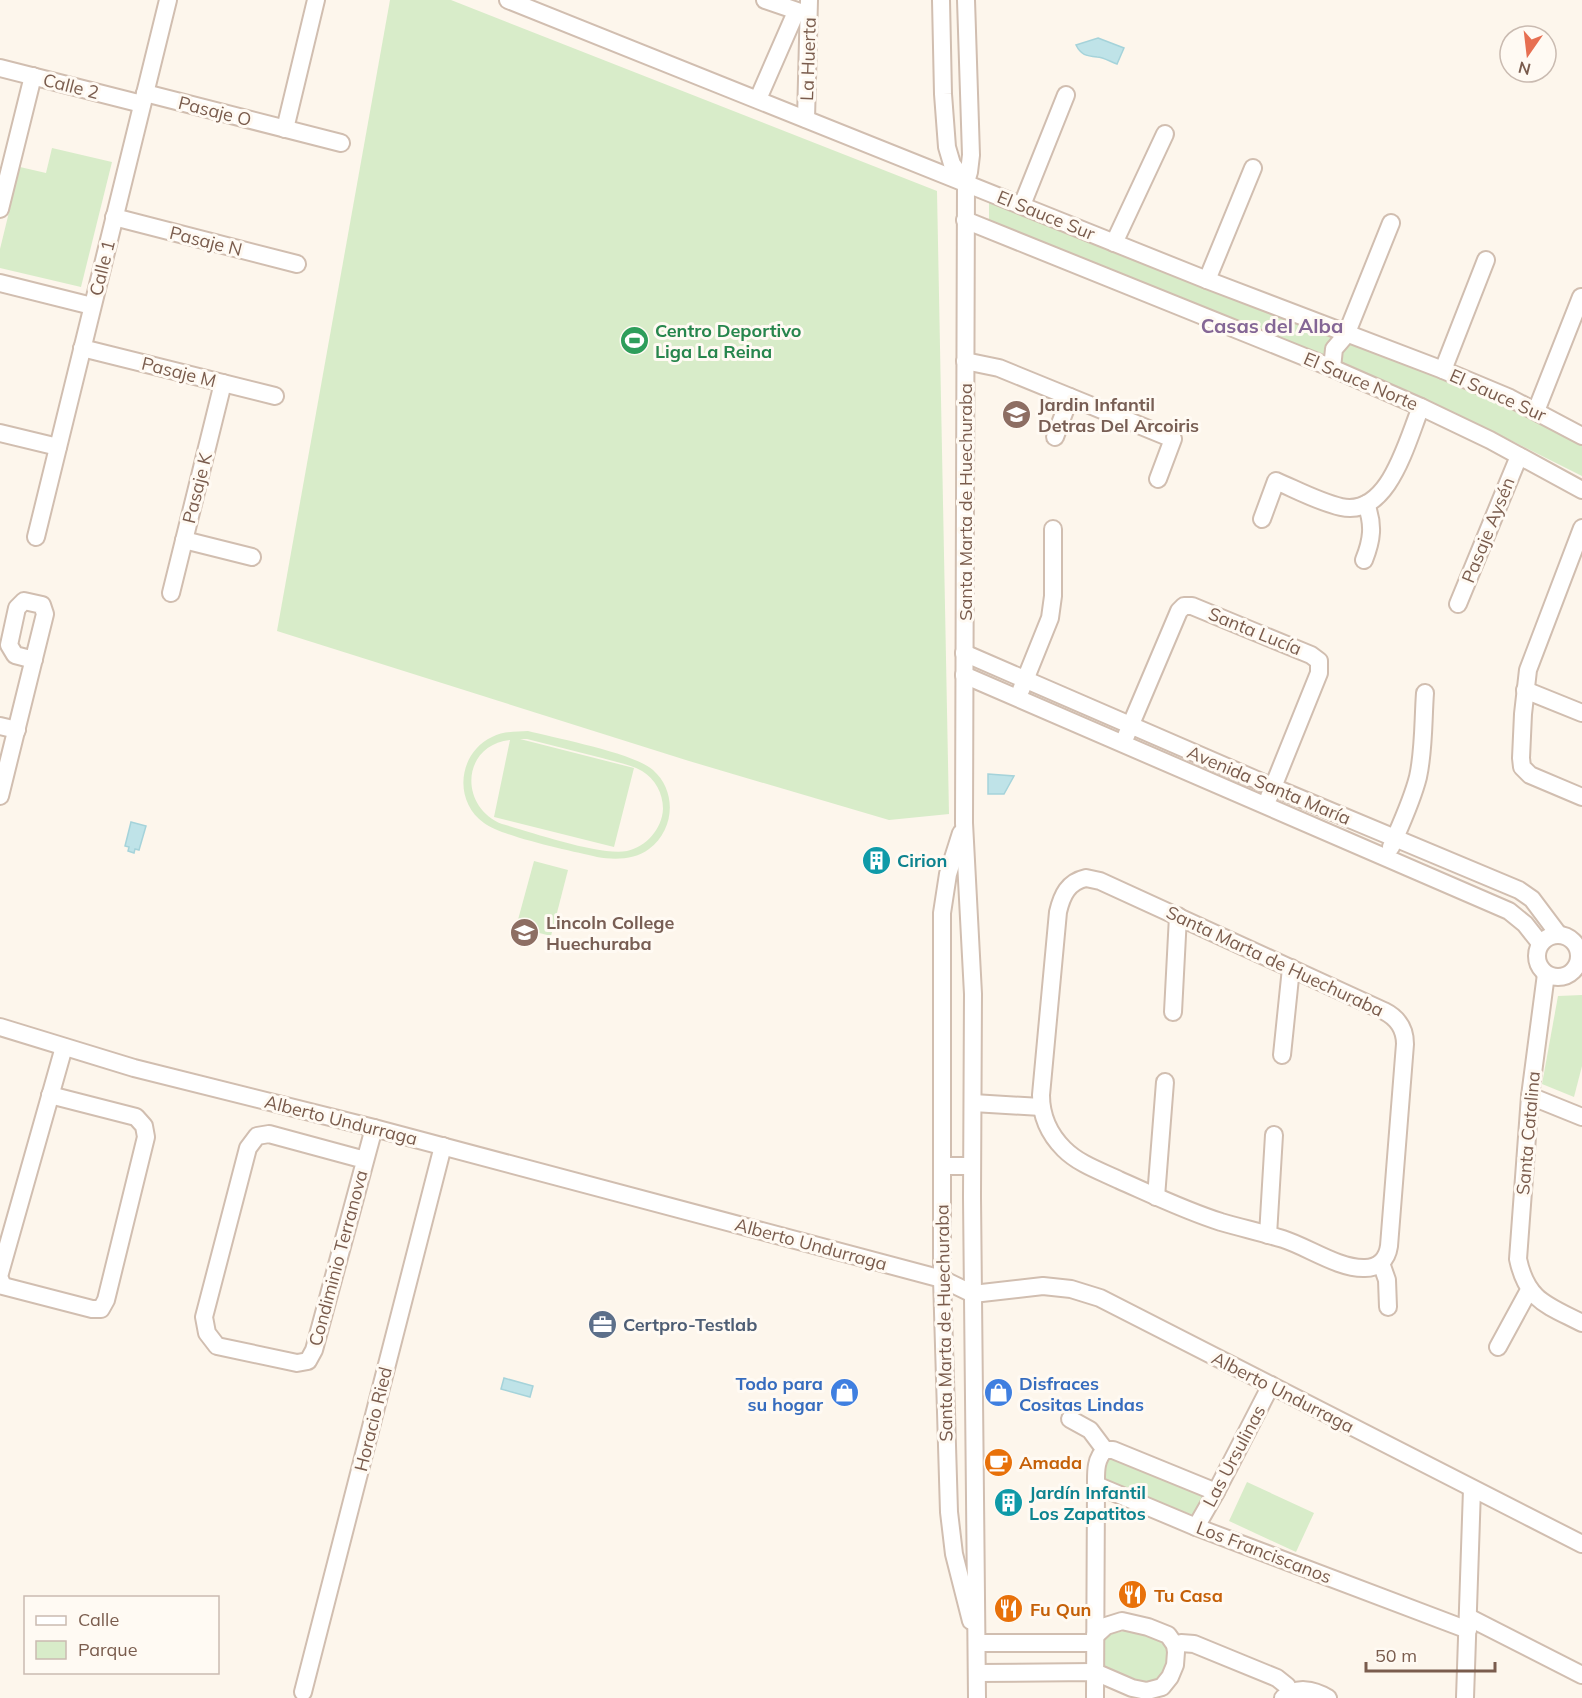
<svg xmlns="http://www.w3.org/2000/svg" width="1582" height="1698" font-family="Mulish,sans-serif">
  <rect width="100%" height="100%" fill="#fdf6ec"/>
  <!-- green -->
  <g fill="#d8ecc9" fill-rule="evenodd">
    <path d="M390,0H451L937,191L949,814L889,820L689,761L277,631Z"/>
    <path d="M52,148L112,162L81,287L0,268V249L20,167L46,173Z"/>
    <path d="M989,189L1502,401L1582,443V476L1502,436L989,224Z"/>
    <path d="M528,731C555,738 634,753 653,770C677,791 675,830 649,849C635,860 614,860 597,857C571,851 503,837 484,823C453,801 458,753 492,737C503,731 516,732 528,731ZM520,739H527C552,745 577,752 602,758C615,762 630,764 642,771C655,779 663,793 663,809C662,829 646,847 627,851C599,856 531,832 502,824C458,806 462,745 510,740L494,817L614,847L634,768Z"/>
    <path d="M534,861L568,870L551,936L516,927Z"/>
    <path d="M1582,995V1066L1574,1097L1542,1084L1558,996Z"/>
    <path d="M1104,1455L1214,1490L1199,1517L1101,1482Z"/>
    <path d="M1247,1482L1314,1513L1296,1552L1229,1521Z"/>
    <path d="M1128,1630C1145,1631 1164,1639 1170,1655L1161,1680L1146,1685L1105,1668L1104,1642L1107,1635Z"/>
  </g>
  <!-- water -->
  <g fill="#bfe3e8" stroke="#a5d3da" stroke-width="1.5">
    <path d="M1098,38L1124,48L1117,64C1111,62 1103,57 1097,57C1086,56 1081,55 1076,45Z"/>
    <path d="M988,774L1014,776L1004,794H988Z"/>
    <path d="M131,822L146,826L139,850L135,849L134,853L128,851L129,847L125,846Z"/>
    <path d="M504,1378L533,1386L530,1397L501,1389Z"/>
  </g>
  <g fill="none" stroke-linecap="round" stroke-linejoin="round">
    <defs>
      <g id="minor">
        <path d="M508,0L1207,280L1443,370L1510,398L1582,436"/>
        <path d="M765,0L806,14"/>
        <path d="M941,0L943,94L947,147L952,164L965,182"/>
        <path d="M966,0L971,155L969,172L966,182L964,823L973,994L972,1197L977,1698"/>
        <path d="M0,68L142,104"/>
        <path d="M145,93L341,143"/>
        <path d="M758,99L796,12"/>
        <path d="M806,119L809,0"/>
        <path d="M285,129L316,0"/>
        <path d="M1022,205L1066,95"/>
        <path d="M0,209L33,76"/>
        <path d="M114,217L297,264"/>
        <path d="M965,220L1332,368L1421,407L1490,440L1582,490"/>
        <path d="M1114,243L1165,134"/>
        <path d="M1207,280L1253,168"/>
        <path d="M0,283L92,306"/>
        <path d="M82,348L275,396"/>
        <path d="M965,361L999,368L1173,439L1158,479"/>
        <path d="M1332,368L1334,349L1346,335L1391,223"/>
        <path d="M1443,370L1486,260"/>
        <path d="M1536,411L1581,297"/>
        <path d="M0,433L58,447"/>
        <path d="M1055,437L1070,397"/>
        <path d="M1262,519L1276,481C1297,490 1319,502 1341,507C1389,518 1407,440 1421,407"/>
        <path d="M1582,528L1528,670L1523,714L1521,758L1522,767L1530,775L1582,797"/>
        <path d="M36,537L168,0"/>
        <path d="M184,540L252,557"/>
        <path d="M1364,560C1372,540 1374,525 1366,504"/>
        <path d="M171,593L223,383"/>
        <path d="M1458,604L1519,456"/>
        <path d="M964,653L1273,787L1519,890L1532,899L1559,935"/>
        <path d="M964,675L1509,911L1525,924L1540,943"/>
        <path d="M1021,690L1050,618L1053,596V529"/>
        <path d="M1525,690L1582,713"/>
        <path d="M0,726L17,730"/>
        <path d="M1126,736L1179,611L1184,606H1192L1311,655L1319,661V673L1269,797"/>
        <path d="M0,796L45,614L42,605L24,601L17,608L9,645L15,655L34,660"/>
        <path d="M961,833L948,874L942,913V1279L949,1512L954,1554L971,1621"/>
        <path d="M1391,847C1401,824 1412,801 1418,777C1424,750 1423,721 1425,693"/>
        <path d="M1086,878L1100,881L1384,1011C1398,1018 1405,1029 1405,1044L1389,1246C1387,1260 1378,1268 1365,1268C1339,1269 1308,1247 1283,1239C1263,1233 1242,1228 1221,1222C1186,1211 1153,1195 1119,1180C1100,1171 1079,1164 1064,1149C1049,1134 1041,1115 1041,1095L1058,912C1062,895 1068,882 1086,878Z"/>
        <circle cx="1558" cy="956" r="21"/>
        <path d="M1546,974L1530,1096L1518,1259C1527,1301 1547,1305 1582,1323"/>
        <path d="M1173,1012L1178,916"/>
        <path d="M0,1027L134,1068L374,1128L942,1279L973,1294L1043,1286L1071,1289L1100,1298L1582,1544"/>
        <path d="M1282,1055L1291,968"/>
        <path d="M1530,1096L1582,1117"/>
        <path d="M973,1103L1041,1107"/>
        <path d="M365,1160L269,1134L257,1136L248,1148L204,1317L207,1333L217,1346L297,1363L308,1361L314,1350L374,1128"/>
        <path d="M942,1166H972"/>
        <path d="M1156,1197L1165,1082"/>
        <path d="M1268,1235L1274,1135"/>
        <path d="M1381,1263L1387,1280L1388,1307"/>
        <path d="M0,1273L64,1047"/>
        <path d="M0,1279L3,1286L92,1309H101L106,1300L146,1137L144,1126L136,1117L50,1095"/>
        <path d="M1498,1347L1529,1290"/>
        <path d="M1070,1419L1090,1430L1105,1450"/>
        <path d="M1096,1485L1196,1527L1468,1630"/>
        <path d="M1196,1527L1216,1492L1271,1385"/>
        <path d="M1468,1617L1582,1675"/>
        <path d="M977,1643H1095"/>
        <path d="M1175,1645L1181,1643L1194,1644L1277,1678L1287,1686L1290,1692"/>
        <path d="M977,1673L1095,1672L1132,1688L1147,1691L1162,1687L1170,1677L1175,1665L1176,1652L1175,1645L1168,1635L1148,1627L1122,1621L1106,1626L1095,1636"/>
        <path d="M303,1692L443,1146"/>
        <path d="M1095,1698L1096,1485C1096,1473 1095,1459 1105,1450H1113L1216,1492"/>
        <path d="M1283,1698C1296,1686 1313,1689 1328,1698"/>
        <path d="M1465,1698L1472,1489"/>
      </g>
    </defs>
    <!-- minor casing -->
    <use href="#minor" stroke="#d1beb0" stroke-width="20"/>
    <!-- minor -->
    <use href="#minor" stroke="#fff" stroke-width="16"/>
  </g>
  <!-- icons -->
  <defs>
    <symbol id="stadium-disc" viewBox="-11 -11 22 22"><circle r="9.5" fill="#2e9e5b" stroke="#fffaf3"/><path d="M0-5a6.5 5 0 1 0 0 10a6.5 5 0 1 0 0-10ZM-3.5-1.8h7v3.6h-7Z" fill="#fff"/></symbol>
    <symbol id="school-disc" viewBox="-11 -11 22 22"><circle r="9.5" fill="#8d6e63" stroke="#fffaf3"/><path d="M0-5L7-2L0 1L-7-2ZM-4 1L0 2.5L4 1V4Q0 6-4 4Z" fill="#fff"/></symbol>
    <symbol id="building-disc" viewBox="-11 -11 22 22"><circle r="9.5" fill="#0f9aa8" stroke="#fffaf3"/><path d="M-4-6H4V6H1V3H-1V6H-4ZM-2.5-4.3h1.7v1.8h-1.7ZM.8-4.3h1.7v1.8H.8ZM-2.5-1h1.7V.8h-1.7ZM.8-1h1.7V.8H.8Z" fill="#fff"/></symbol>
    <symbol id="office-disc" viewBox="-11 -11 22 22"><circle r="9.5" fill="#5c6f8a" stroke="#fffaf3"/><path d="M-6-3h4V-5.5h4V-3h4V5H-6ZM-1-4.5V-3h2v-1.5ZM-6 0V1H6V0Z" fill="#fff"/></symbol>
    <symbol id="shop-disc" viewBox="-11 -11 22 22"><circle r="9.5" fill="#3f7fe0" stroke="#fffaf3"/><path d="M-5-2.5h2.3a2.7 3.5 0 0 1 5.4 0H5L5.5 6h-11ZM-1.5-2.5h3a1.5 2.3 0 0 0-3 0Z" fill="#fff"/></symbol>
    <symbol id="cafe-disc" viewBox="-11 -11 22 22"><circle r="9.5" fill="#e8710a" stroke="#fffaf3"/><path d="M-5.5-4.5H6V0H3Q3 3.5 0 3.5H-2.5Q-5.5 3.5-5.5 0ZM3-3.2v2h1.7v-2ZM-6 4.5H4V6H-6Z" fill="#fff"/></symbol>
    <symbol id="restaurant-disc" viewBox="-11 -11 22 22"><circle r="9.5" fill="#e8710a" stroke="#fffaf3"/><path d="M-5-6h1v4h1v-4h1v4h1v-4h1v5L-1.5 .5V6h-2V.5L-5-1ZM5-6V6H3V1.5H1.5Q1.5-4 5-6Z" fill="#fff"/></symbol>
  </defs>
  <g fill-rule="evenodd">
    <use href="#stadium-disc" x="618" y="324" width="33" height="33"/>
    <use href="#school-disc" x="1000" y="398" width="33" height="33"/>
    <use href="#building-disc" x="860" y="844" width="33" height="33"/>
    <use href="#school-disc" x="508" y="916" width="33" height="33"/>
    <use href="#office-disc" x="586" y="1308" width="33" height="33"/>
    <use href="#shop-disc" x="828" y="1376" width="33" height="33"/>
    <use href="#shop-disc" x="982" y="1376" width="33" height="33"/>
    <use href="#cafe-disc" x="982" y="1446" width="33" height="33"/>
    <use href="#building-disc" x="992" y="1486" width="33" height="33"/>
    <use href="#restaurant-disc" x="1116" y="1578" width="33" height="33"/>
    <use href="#restaurant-disc" x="992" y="1592" width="33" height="33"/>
  </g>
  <g text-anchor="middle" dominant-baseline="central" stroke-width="6" stroke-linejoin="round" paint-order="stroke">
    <!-- street labels -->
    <g font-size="18" fill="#7a5c4d" stroke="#fffaf3">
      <text transform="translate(808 59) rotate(-88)">La Huerta</text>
      <text transform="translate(71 86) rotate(14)">Calle 2</text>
      <text transform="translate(215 111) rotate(14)">Pasaje O</text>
      <text transform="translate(1046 215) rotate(22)">El Sauce Sur</text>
      <text transform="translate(206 241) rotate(14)">Pasaje N</text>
      <text transform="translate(102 268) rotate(-76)">Calle 1</text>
      <text transform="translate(179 372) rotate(14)">Pasaje M</text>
      <text transform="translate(1361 381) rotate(23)">El Sauce Norte</text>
      <text transform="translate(1498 395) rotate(24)">El Sauce Sur</text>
      <text transform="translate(197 488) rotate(-76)">Pasaje K</text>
      <text transform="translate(965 502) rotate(-90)">Santa Marta de Huechuraba</text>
      <text transform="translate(1488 530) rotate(-68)">Pasaje Aysén</text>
      <text transform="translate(1255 631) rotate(22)">Santa Lucía</text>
      <text transform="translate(1269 785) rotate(23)">Avenida Santa María</text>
      <text transform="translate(1275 961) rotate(25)">Santa Marta de Huechuraba</text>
      <text transform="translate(341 1120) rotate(14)">Alberto Undurraga</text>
      <text transform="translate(1528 1133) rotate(-85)">Santa Catalina</text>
      <text transform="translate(811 1244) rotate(15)">Alberto Undurraga</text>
      <text transform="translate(338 1258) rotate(-75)">Condiminio Terranova</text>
      <text transform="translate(944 1323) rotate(-91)">Santa Marta de Huechuraba</text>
      <text transform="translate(1283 1392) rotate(27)">Alberto Undurraga</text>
      <text transform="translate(373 1419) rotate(-76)">Horacio Ried</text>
      <text transform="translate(1234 1456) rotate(-62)">Las Ursulinas</text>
      <text transform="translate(1264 1552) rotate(21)">Los Franciscanos</text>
    </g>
    <!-- leisure labels -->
    <g font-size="18" font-weight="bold" fill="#27864d" stroke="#fffaf3" text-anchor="start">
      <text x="655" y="330">Centro Deportivo<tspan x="655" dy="21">Liga La Reina</tspan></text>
    </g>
    <!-- education labels -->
    <g font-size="18" font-weight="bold" fill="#785e54" stroke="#fffaf3" text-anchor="start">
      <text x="1038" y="404">Jardin Infantil<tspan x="1038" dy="21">Detras Del Arcoiris</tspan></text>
      <text x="546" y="922">Lincoln College<tspan x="546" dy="21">Huechuraba</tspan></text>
    </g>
    <!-- culture labels -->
    <g font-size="18" font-weight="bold" fill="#0d838f" stroke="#fffaf3" text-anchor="start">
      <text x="897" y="860">Cirion</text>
      <text x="1029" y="1492">Jardín Infantil<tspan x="1029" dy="21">Los Zapatitos</tspan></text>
    </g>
    <!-- service labels -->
    <g font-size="18" font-weight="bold" fill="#4e5e75" stroke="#fffaf3" text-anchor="start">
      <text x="623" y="1324">Certpro-Testlab</text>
    </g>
    <!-- shop labels -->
    <g font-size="18" font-weight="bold" fill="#366cbe" stroke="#fffaf3" text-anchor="end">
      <text x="823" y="1383">Todo para<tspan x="823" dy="21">su hogar</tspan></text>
      <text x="1019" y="1383" text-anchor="start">Disfraces<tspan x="1019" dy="21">Cositas Lindas</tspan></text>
    </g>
    <!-- food labels -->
    <g font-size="18" font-weight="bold" fill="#c56008" stroke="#fffaf3" text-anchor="start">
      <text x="1019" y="1462">Amada</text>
      <text x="1154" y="1595">Tu Casa</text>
      <text x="1030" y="1609">Fu Qun</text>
    </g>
    <!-- neighbourhood labels -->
    <g font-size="20" font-weight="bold" fill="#846695" stroke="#fffaf3">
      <text x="1272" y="325">Casas del Alba</text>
    </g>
  </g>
  <!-- legend -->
  <rect x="24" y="1596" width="195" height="78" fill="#fffaf3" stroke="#cabbb1" stroke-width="1.5"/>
  <rect x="36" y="1616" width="30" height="9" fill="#ffffff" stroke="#cabbb1" stroke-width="1.5"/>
  <text x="78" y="1626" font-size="18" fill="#7a5c4d">Calle</text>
  <rect x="36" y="1641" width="30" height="18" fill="#d8ecc9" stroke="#cabbb1" stroke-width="1.5"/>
  <text x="78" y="1656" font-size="18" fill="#7a5c4d">Parque</text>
  <!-- north arrow -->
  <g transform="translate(1528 54) rotate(194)"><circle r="28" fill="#fffaf3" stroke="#cabbb1" stroke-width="1.5"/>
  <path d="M0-4.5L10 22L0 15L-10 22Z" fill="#e76f51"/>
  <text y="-9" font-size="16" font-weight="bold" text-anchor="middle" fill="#7a5c4d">N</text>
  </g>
  <!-- scale -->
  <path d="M1366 1662v9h129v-9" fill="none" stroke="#7a5c4d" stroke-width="3"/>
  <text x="1375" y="1662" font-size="18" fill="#7a5c4d" stroke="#fffaf3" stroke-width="4.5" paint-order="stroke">50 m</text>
</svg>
